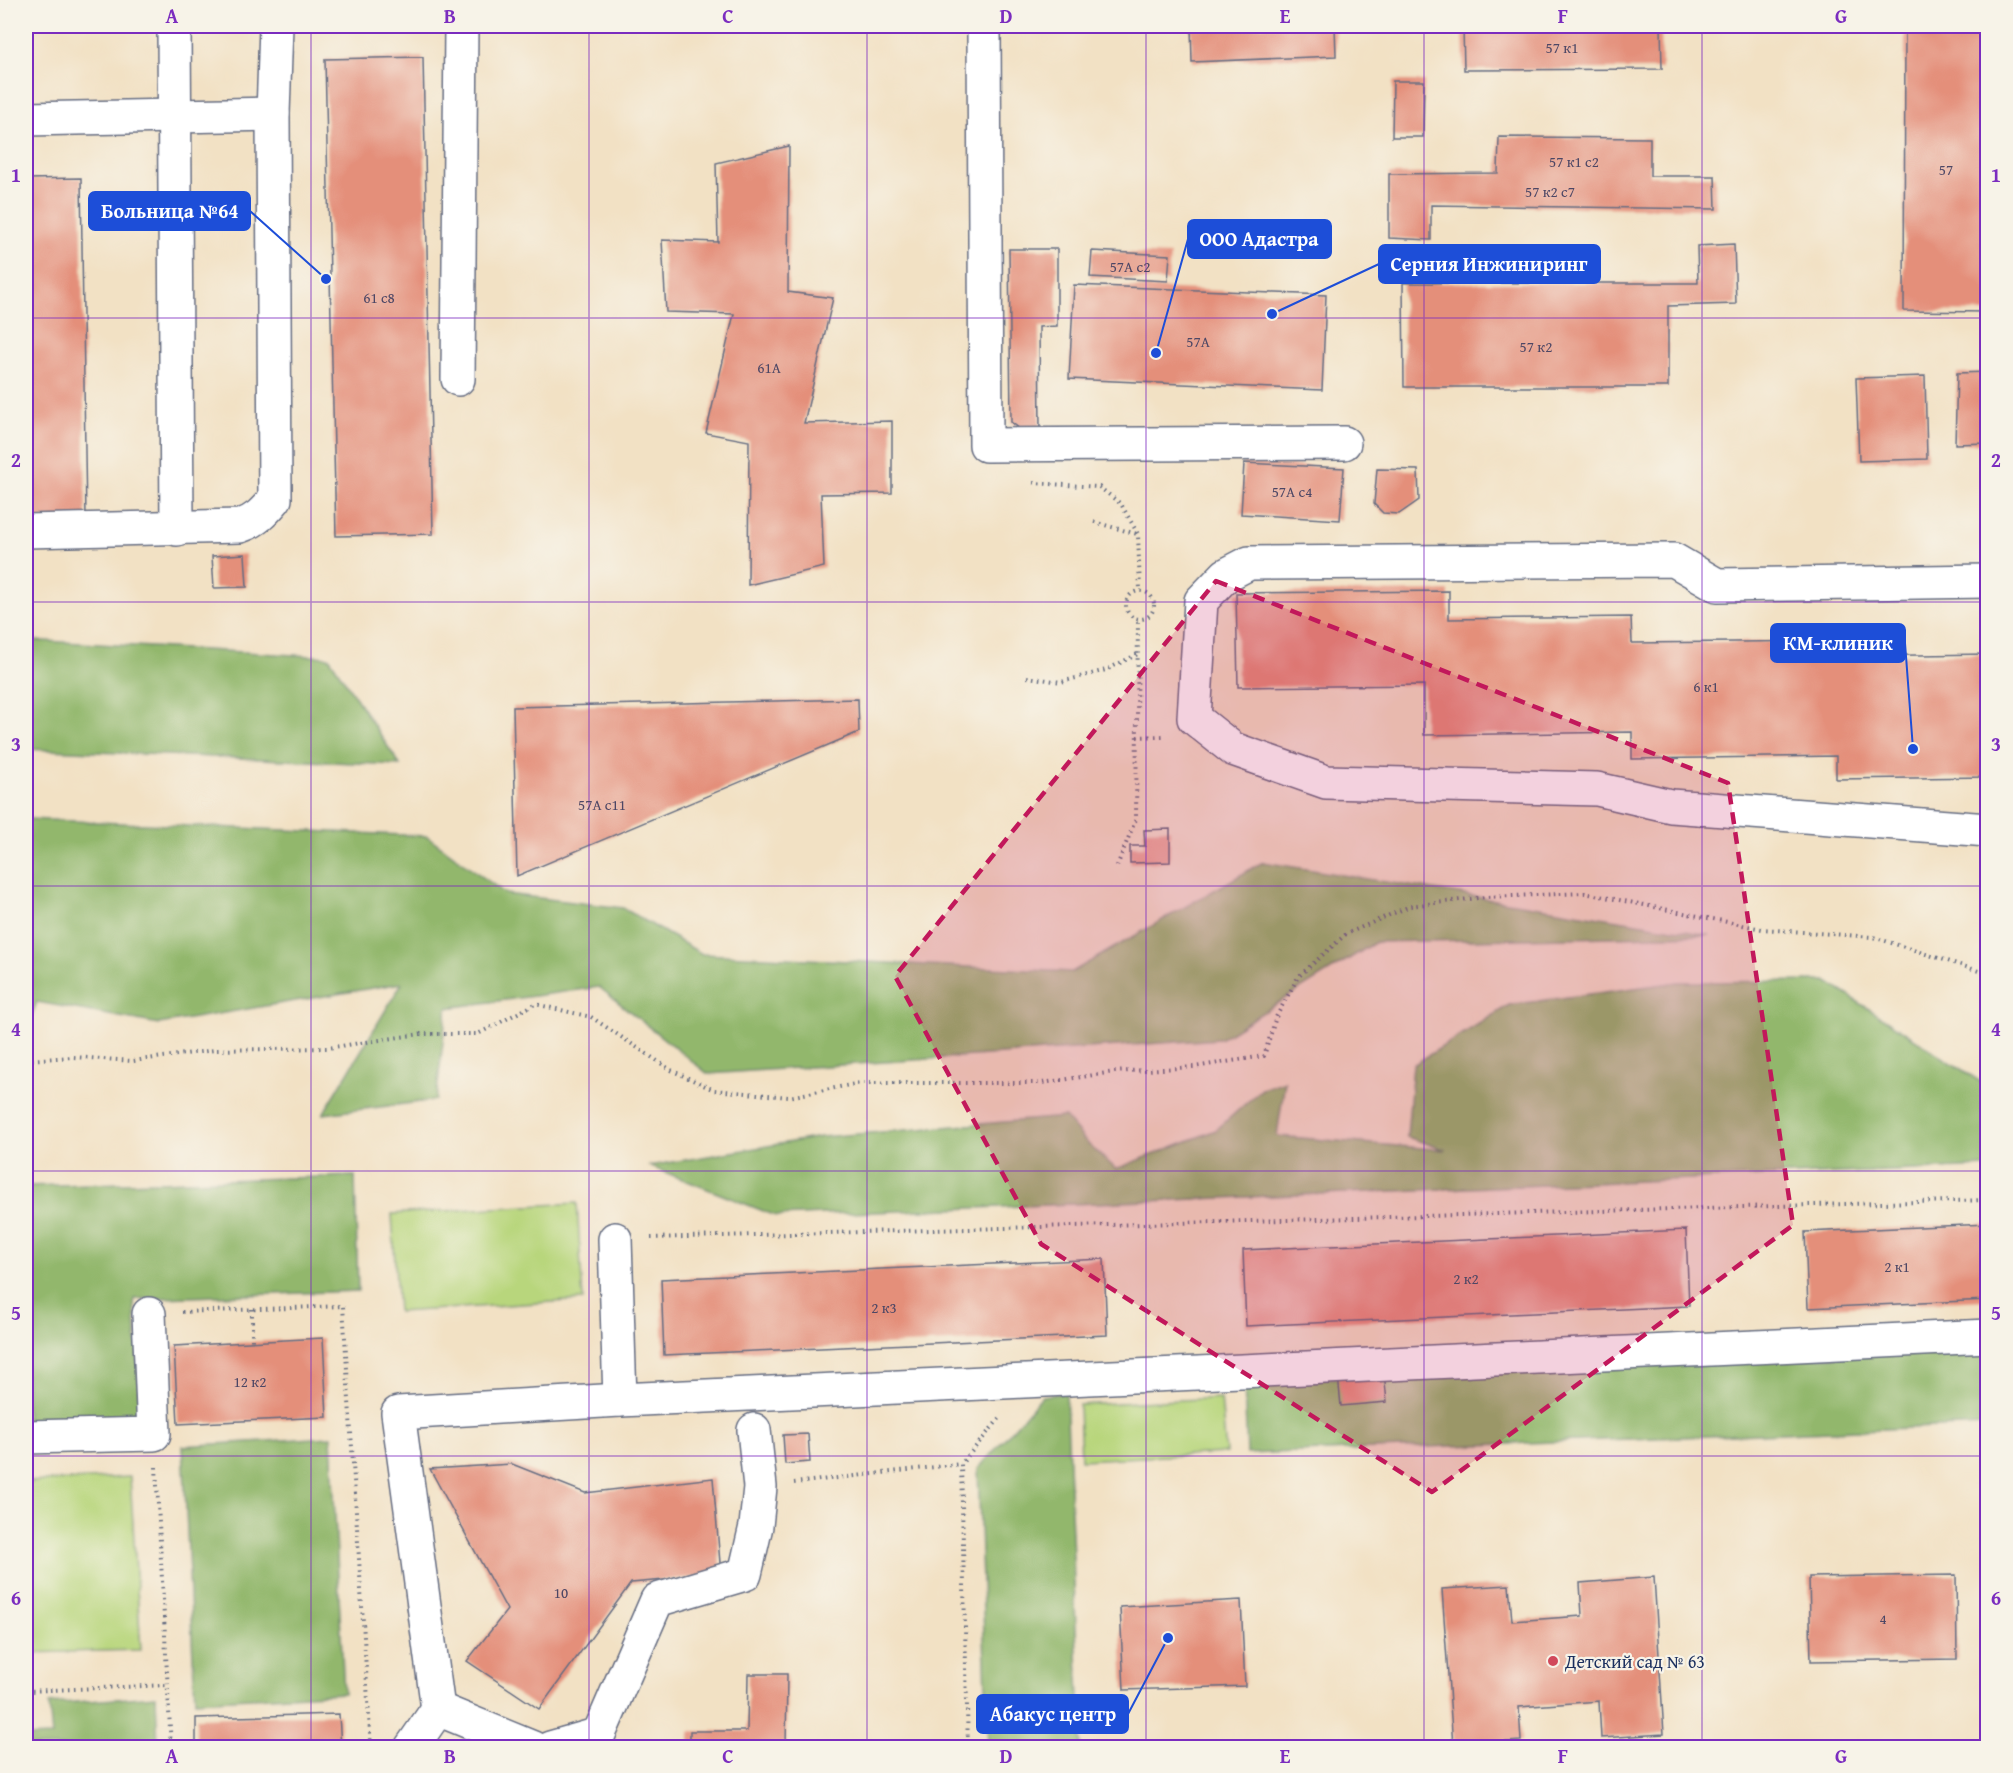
<svg xmlns="http://www.w3.org/2000/svg" width="2013" height="1773" font-family="'Gentium Book Plus',serif">
  <rect width="100%" height="100%" fill="#f7f3e8"/>
  <filter id="ink" filterUnits="userSpaceOnUse"><feTurbulence type="fractalNoise" baseFrequency=".0167" numOctaves="2"/><feDisplacementMap in="SourceGraphic" scale="12" xChannelSelector="R" yChannelSelector="G"/><feConvolveMatrix kernelMatrix="1 2 1 2 8 2 1 2 1" color-interpolation-filters="sRGB"/></filter>
  <filter id="wash" filterUnits="userSpaceOnUse"><feTurbulence type="fractalNoise" baseFrequency=".008" numOctaves="4" result="noise"/><feDisplacementMap in="SourceGraphic" scale="24" xChannelSelector="R" yChannelSelector="G"/><feGaussianBlur stdDeviation="1.35" result="paint"/><feColorMatrix in="noise" values="0 0 0 0 0 0 0 0 0 0 0 0 0 0 0 0 0 1.4 0 .05"/><feComposite in="paint" operator="in"/></filter>
  <g filter="url(#wash)">
    <rect width="100%" height="100%" fill="#f2e1c4"/>
    <!-- green -->
    <g fill="#b8d67c" stroke="#6a826d" stroke-width="1.5">
      <path d="M577,1203L583,1300L398,1312L392,1214Z"/>
      <path d="M1221,1398L1226,1453L1081,1460L1079,1405Z"/>
      <path d="M130,1477L141,1650L26,1653V1482Z"/>
    </g>
    <!-- forest -->
    <g fill="#92b76c" stroke="#567365" stroke-width="1.5">
      <path d="M26,640L329,657L400,765L26,749Z"/>
      <path d="M26,819L427,836L506,894L623,908L702,954L1072,972L1263,862L1710,935L1376,942L1220,1039L708,1074L599,987L447,1008L436,1100L323,1114L402,983L159,1024L37,1002L26,1030Z"/>
      <path d="M1826,981L1987,1086V1167L776,1216L649,1166L821,1137L1065,1117L1089,1145L1116,1169L1216,1130L1262,1089L1285,1081L1277,1136L1446,1150L1407,1137L1413,1065L1509,1005L1679,982Z"/>
      <path d="M355,1176L358,1291L134,1299L141,1419L26,1427V1186Z"/>
      <path d="M1987,1350V1425L1247,1454L1244,1382Z"/>
      <path d="M1066,1393L1081,1747H988L978,1469L1042,1396Z"/>
      <path d="M331,1437L344,1693L195,1701L183,1446Z"/>
      <path d="M156,1696L158,1747H26V1737L52,1736L49,1704Z"/>
    </g>
    <g id="blocks">
      <!-- building -->
      <g fill="#e48f7a">
        <path d="M1191,26H1335L1336,56L1192,62Z"/>
        <path d="M1463,26H1661L1662,69L1464,70Z"/>
        <path d="M1905,26H1988V312L1904,311Z"/>
        <path d="M423,57L433,534L336,536L325,59Z"/>
        <path d="M1393,81H1424L1423,137H1392Z"/>
        <path d="M1499,137L1650,138V176H1715L1716,209L1431,205V240L1389,238V174L1498,173Z"/>
        <path d="M789,146L788,292L833,298L804,423L892,421V493L821,494L824,567L748,585L749,441L706,433L734,314L666,312L662,240L718,242L716,163Z"/>
        <path d="M81,178L86,519L26,520V179Z"/>
        <path d="M1734,244L1736,304L1668,306V387H1404L1403,283H1698L1697,246Z"/>
        <path d="M1009,249H1057V326L1039,327L1040,431H1023L1011,422Z"/>
        <path d="M1092,251L1170,255L1168,281L1090,277Z"/>
        <path d="M1074,285L1326,295L1322,390L1069,379Z"/>
        <path d="M1988,372V443L1955,444L1957,373Z"/>
        <path d="M1925,376L1927,459L1859,461L1856,378Z"/>
        <path d="M1244,463L1344,468L1340,520L1241,514Z"/>
        <path d="M1377,469L1418,470L1419,500L1399,514L1383,513L1374,504Z"/>
        <path d="M245,554L247,587L214,588L212,556Z"/>
        <path d="M1449,591V619L1631,617L1632,643L1851,641V656L1988,654V777L1836,779V756L1632,759V732L1424,735V685L1238,687L1236,593Z"/>
        <path d="M858,699L859,732L517,876L513,707Z"/>
        <path d="M1170,829V862L1130,863V846H1145L1144,830Z"/>
        <path d="M1988,1224V1300L1808,1308L1805,1232Z"/>
        <path d="M1686,1230L1689,1306L1246,1326L1243,1250Z"/>
        <path d="M1104,1259L1107,1335L664,1355L661,1279Z"/>
        <path d="M323,1338L327,1417L178,1424L174,1346Z"/>
        <path d="M1384,1372L1387,1402L1341,1406L1338,1376Z"/>
        <path d="M808,1434L810,1462L785,1464L783,1435Z"/>
        <path d="M512,1464L585,1493L713,1478L721,1575L631,1583L539,1709L467,1661L507,1610L430,1469Z"/>
        <path d="M1956,1575L1957,1659L1811,1661L1809,1577Z"/>
        <path d="M1654,1577L1664,1734L1601,1738L1599,1701L1519,1707L1521,1741L1453,1746L1442,1589L1509,1585L1512,1621L1582,1616L1580,1583Z"/>
        <path d="M1241,1600L1245,1686L1124,1690L1120,1607Z"/>
        <path d="M748,1674H787L786,1748H690V1731H747Z"/>
        <path d="M339,1714L341,1748H196V1718Z"/>
      </g>
    </g>
  </g>
  <g filter="url(#ink)">
    <use href="#blocks" fill-opacity="0" stroke="#666d82" stroke-width="1.5"/>
    <g fill="none" stroke-linecap="round" stroke-linejoin="round">
      <defs>
        <g id="minor">
          <path d="M174,26L177,529"/>
          <path d="M984,26L986,445L1344,443"/>
          <path d="M26,119L273,114"/>
          <path d="M458,379L461,26"/>
          <path d="M26,531L240,526C256,521 264,512 275,499L273,114L276,26"/>
          <path d="M1988,581L1717,585L1674,560L1249,563L1226,575L1201,601L1194,718L1233,749L1326,782L1597,789L1671,806L1988,830"/>
          <path d="M615,1239L620,1400L1988,1336"/>
          <path d="M26,1437L154,1434L149,1314"/>
          <path d="M438,1709L398,1413L620,1400"/>
          <path d="M411,1748L438,1709L533,1748"/>
          <path d="M550,1748L599,1734L657,1600L745,1574L756,1526L760,1487L754,1430"/>
        </g>
      </defs>
      <!-- minor casing -->
      <use href="#minor" stroke="#666d82" stroke-width="36"/>
      <!-- path -->
      <g stroke="#666d82" stroke-width="4" stroke-dasharray="1.5 4.5" stroke-linecap="butt">
        <path d="M1033,483L1099,487L1121,504L1138,534L1140,591"/>
        <path d="M1094,522L1137,534"/>
        <circle cx="1140" cy="605" r="14"/>
        <path d="M1027,677L1061,682L1106,670L1138,654"/>
        <path d="M1137,737L1165,736"/>
        <path d="M1117,866L1136,819L1138,620"/>
        <path d="M26,1060L73,1057L133,1061L215,1050L327,1048L420,1034H478L535,1004L591,1017L671,1070L714,1090L789,1097L860,1083H1042L1114,1072L1194,1067L1264,1056L1276,1017L1298,977L1346,934L1410,906L1486,897L1585,893L1762,929L1873,937L1988,974"/>
        <path d="M651,1238L1988,1200"/>
        <path d="M252,1309V1342"/>
        <path d="M182,1312L343,1306L371,1748"/>
        <path d="M156,1467L171,1748"/>
        <path d="M794,1483L961,1464"/>
        <path d="M26,1691L168,1685"/>
        <path d="M968,1748L961,1464L1000,1418"/>
      </g>
      <!-- minor -->
      <use href="#minor" stroke="#fff" stroke-width="33"/>
    </g>
  </g>
  <!-- marked area -->
  <path fill="#c2185b" fill-opacity="0.2" stroke="#c2185b" stroke-width="4.5" stroke-dasharray="12 8" stroke-linejoin="round" d="M1216,581L1728,783L1793,1225L1432,1492L1041,1244L895,976Z"/>
  <!-- grid -->
  <path fill="none" stroke="#7b2cbf" stroke-width="1.5" stroke-opacity="0.55" d="M311,26V1748M589,26V1748M867,26V1748M1146,26V1748M1424,26V1748M1702,26V1748M26,318H1988M26,602H1988M26,886H1988M26,1171H1988M26,1456H1988"/>
  <!-- markers -->
  <circle fill="#d1495b" stroke="#f7f3e8" stroke-width="2" cx="1553" cy="1661" r="6"/>
  <g text-anchor="middle" dominant-baseline="central" stroke-width="4.5" stroke-linejoin="round" paint-order="stroke">
    <!-- number labels -->
    <g font-size="15" fill="#4d4765">
      <text x="1562" y="47">57 к1</text>
      <text x="1574" y="161">57 к1 с2</text>
      <text x="1946" y="169">57</text>
      <text x="1550" y="191">57 к2 с7</text>
      <text x="1130" y="266">57А с2</text>
      <text x="379" y="297">61 с8</text>
      <text x="1198" y="341">57А</text>
      <text x="1536" y="346">57 к2</text>
      <text x="769" y="367">61А</text>
      <text x="1292" y="491">57А с4</text>
      <text x="1706" y="686">6 к1</text>
      <text x="602" y="804">57А с11</text>
      <text x="1897" y="1266">2 к1</text>
      <text x="1466" y="1278">2 к2</text>
      <text x="884" y="1307">2 к3</text>
      <text x="250" y="1381">12 к2</text>
      <text x="561" y="1592">10</text>
      <text x="1883" y="1618">4</text>
    </g>
    <!-- poi labels -->
    <g font-size="18" fill="#1b2f5e" stroke="#f7f3e8" text-anchor="start">
      <text x="1565" y="1661">Детский сад № 63</text>
    </g>
  </g>
  <!-- callouts -->
  <path fill="none" stroke="#1d4ed8" stroke-width="2" d="M326 279L250 211M1156 353L1188 239M1272 314L1379 264M1913 749L1905 643M1168 1638L1128 1714"/>
  <g fill="#1d4ed8" stroke="#f7f3e8" stroke-width="2">
    <circle cx="326" cy="279" r="6"/>
    <circle cx="1156" cy="353" r="6"/>
    <circle cx="1272" cy="314" r="6"/>
    <circle cx="1913" cy="749" r="6"/>
    <circle cx="1168" cy="1638" r="6"/>
  </g>
  <g fill="#1d4ed8" stroke="#1d4ed8" stroke-width="2">
    <rect x="89" y="192" width="161" height="38" rx="6"/>
    <rect x="1188" y="220" width="143" height="38" rx="6"/>
    <rect x="1379" y="245" width="221" height="38" rx="6"/>
    <rect x="1771" y="624" width="134" height="38" rx="6"/>
    <rect x="977" y="1695" width="151" height="38" rx="6"/>
  </g>
  <g font-size="20" text-anchor="middle" font-weight="bold" fill="#fff">
    <text x="170" y="218">Больница №64</text>
    <text x="1259" y="246">ООО Адастра</text>
    <text x="1489" y="271">Серния Инжиниринг</text>
    <text x="1838" y="650">КМ-клиник</text>
    <text x="1053" y="1721">Абакус центр</text>
  </g>
  <!-- margin -->
  <rect width="2013" height="1773" fill="none" stroke="#f7f3e8" stroke-width="66"/>
  <rect x="33" y="33" width="1947" height="1707" fill="none" stroke="#7b2cbf" stroke-width="2"/>
  <g font-size="20" text-anchor="middle" font-weight="bold" fill="#7b2cbf">
    <text x="172" y="23">A</text>
    <text x="450" y="23">B</text>
    <text x="728" y="23">C</text>
    <text x="1006" y="23">D</text>
    <text x="1285" y="23">E</text>
    <text x="1563" y="23">F</text>
    <text x="1841" y="23">G</text>
    <text x="16" y="182">1</text>
    <text x="1996" y="182">1</text>
    <text x="16" y="467">2</text>
    <text x="1996" y="467">2</text>
    <text x="16" y="751">3</text>
    <text x="1996" y="751">3</text>
    <text x="16" y="1036">4</text>
    <text x="1996" y="1036">4</text>
    <text x="16" y="1320">5</text>
    <text x="1996" y="1320">5</text>
    <text x="16" y="1605">6</text>
    <text x="1996" y="1605">6</text>
    <text x="172" y="1763">A</text>
    <text x="450" y="1763">B</text>
    <text x="728" y="1763">C</text>
    <text x="1006" y="1763">D</text>
    <text x="1285" y="1763">E</text>
    <text x="1563" y="1763">F</text>
    <text x="1841" y="1763">G</text>
  </g>
</svg>
